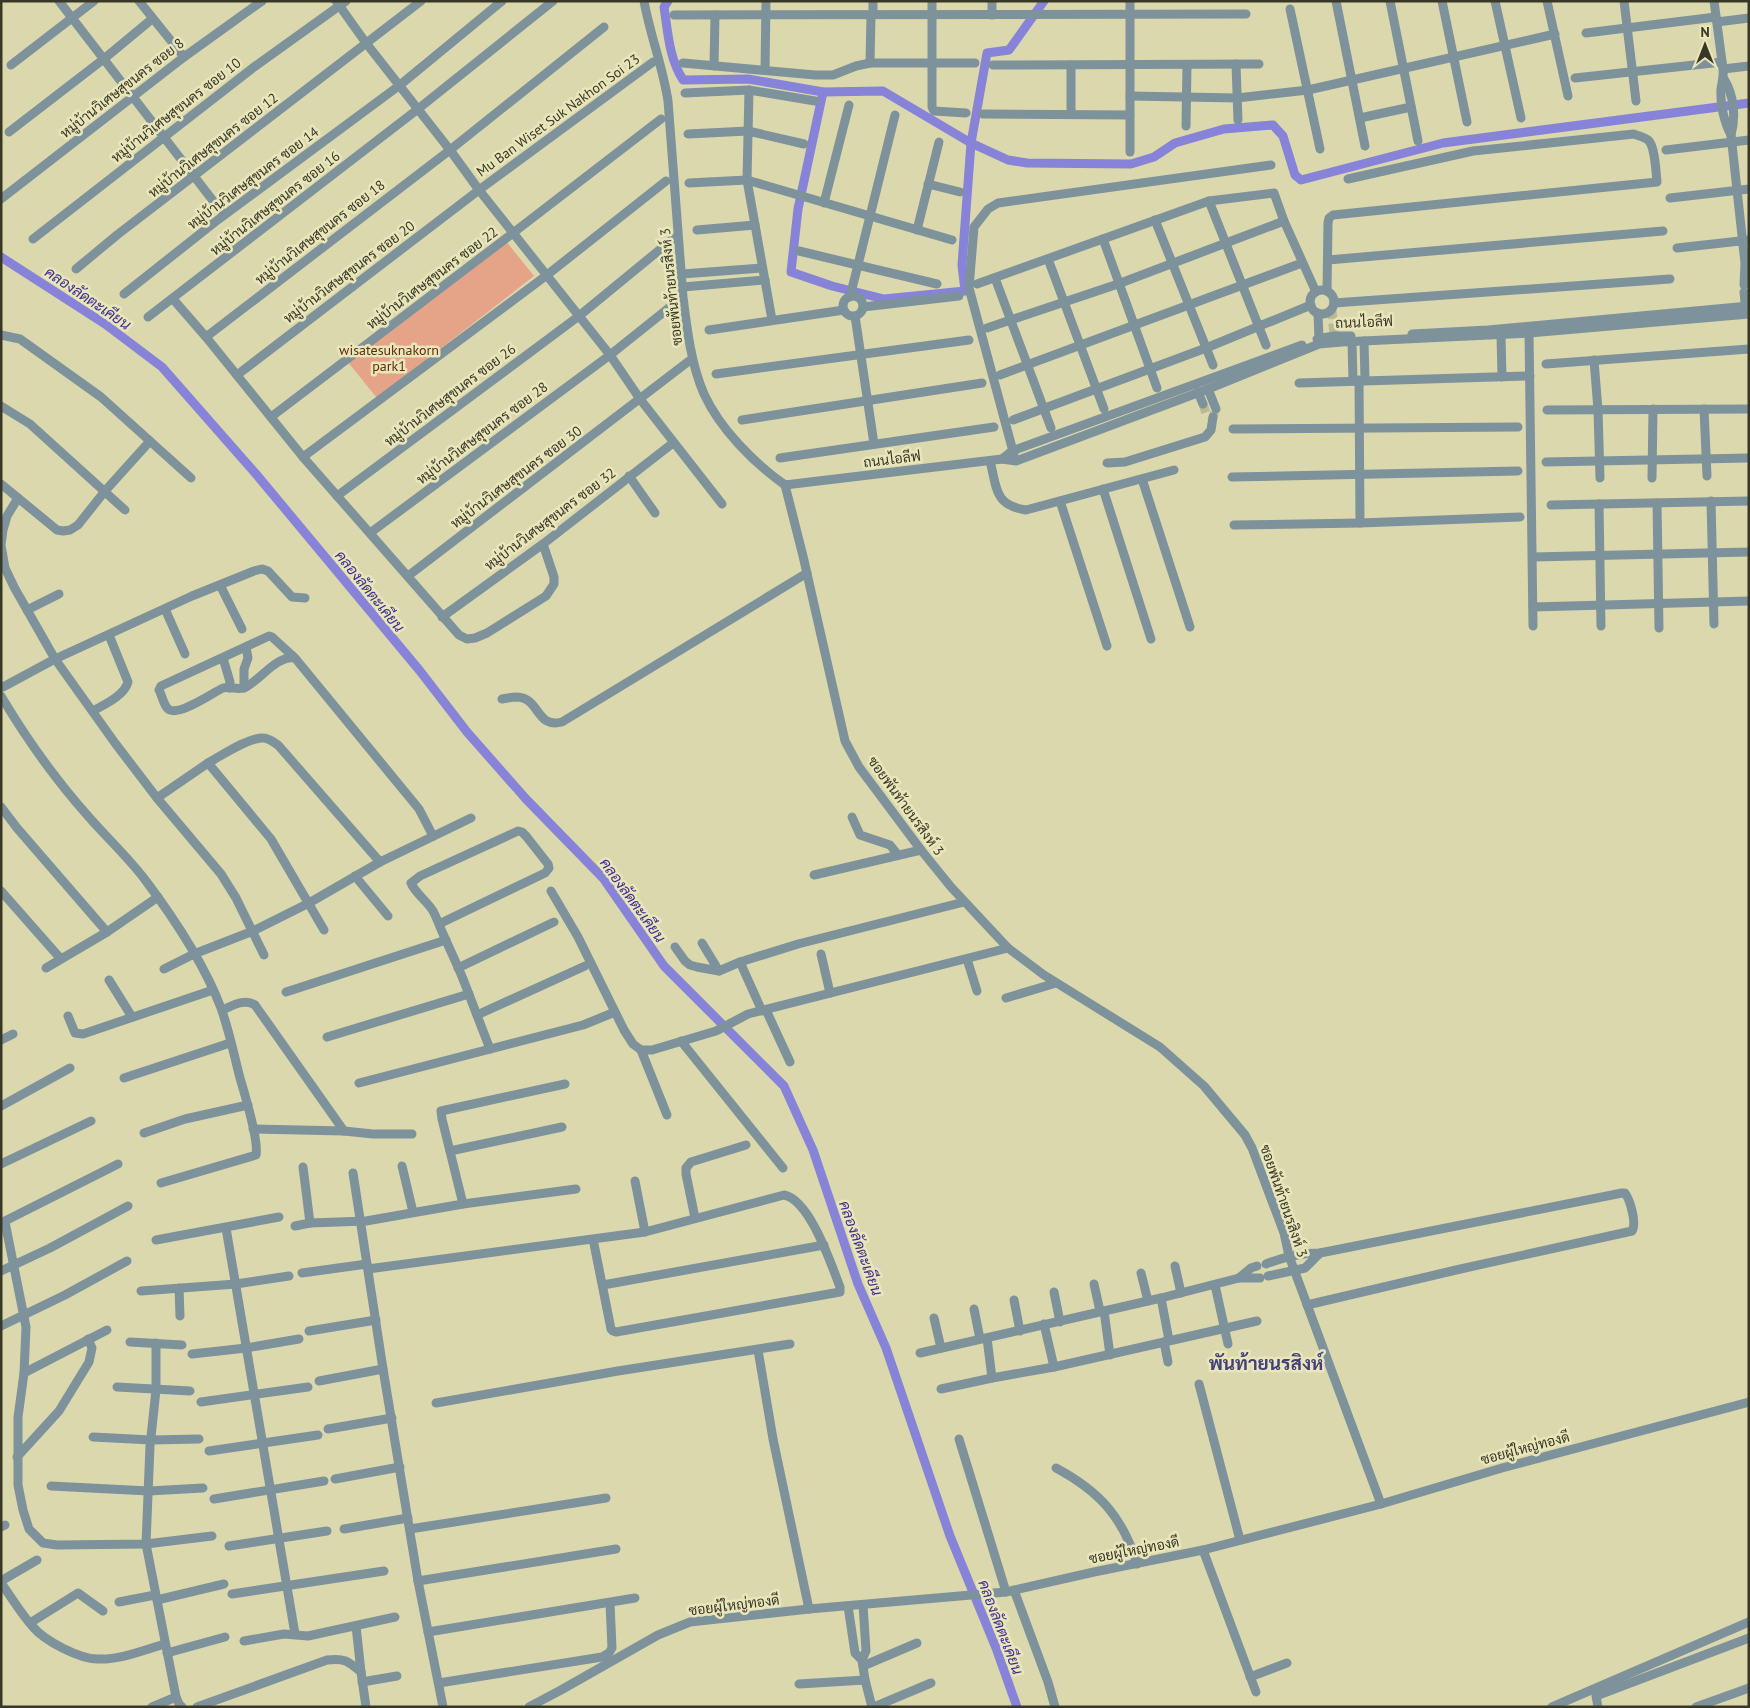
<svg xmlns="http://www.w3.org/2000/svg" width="1750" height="1708" font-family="'PT Sans',Sarabun,sans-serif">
  <rect width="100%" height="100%" fill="#dbd8ad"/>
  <!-- green -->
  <path fill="#e5a488" d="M505,240L534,276L377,398L347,361Z"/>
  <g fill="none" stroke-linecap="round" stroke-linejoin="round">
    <!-- canal -->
    <g stroke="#8783d8" stroke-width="9">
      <path d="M668,1L664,7C668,33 669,58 683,80L748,79L823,92L883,91L971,143L1008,160L1027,163L1131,164L1154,157L1175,143L1224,129L1273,125L1283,136L1295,175L1301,180L1443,143L1749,103"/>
      <path d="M823,92L798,209L791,272L832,286L884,299L965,291L962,265L971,143L987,53L1009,50L1044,1"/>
      <path d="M1,257L105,324L162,367L256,474L420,671L467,732L526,799L603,878L664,966L784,1086L813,1150L858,1284L886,1348L950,1536L996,1648L1017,1707"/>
    </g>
    <!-- minor-tunnel -->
    <g stroke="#bbb892" stroke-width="9" stroke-dasharray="9 4.5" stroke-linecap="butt">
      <path d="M1332,310L1334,336"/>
      <path d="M1203,404L1206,413L1213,417L1215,411"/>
    </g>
    <!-- minor -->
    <g stroke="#7e929b" stroke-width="9">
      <path d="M59,1L224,215"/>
      <path d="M139,1L184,57"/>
      <path d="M336,1L366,43L450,150L479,190L610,355L640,399L722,504"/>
      <path d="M644,1C650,35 663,67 668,101L683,297C687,329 691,364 704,394C720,429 754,463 785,485L803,556L845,741L859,767L921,850L951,887L1008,948L1044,975L1160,1047L1204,1086L1245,1135L1252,1148L1284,1233L1289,1256L1381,1504"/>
      <path d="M873,1V15"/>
      <path d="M932,1V107L934,111L966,113"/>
      <path d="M1130,1V152"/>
      <path d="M1336,1L1365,146"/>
      <path d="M1390,1L1418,141"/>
      <path d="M1442,1L1467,122"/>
      <path d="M1495,1L1521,118"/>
      <path d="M1547,1L1568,96"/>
      <path d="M1624,1L1636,101"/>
      <path d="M1714,1L1723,69C1724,76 1722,82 1721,89C1720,104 1724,122 1731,135"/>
      <path d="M1290,9L1320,149"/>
      <path d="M674,15L1246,14"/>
      <path d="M992,15V1"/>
      <path d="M1717,22L1749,18"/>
      <path d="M1586,33L1716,17"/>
      <path d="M683,63L815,75H833L856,66L870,63H975"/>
      <path d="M870,63L871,15"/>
      <path d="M1236,64L1238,120"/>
      <path d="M11,65L94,1"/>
      <path d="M993,65L1259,64"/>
      <path d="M714,66L715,15"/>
      <path d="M1723,69L1749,66"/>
      <path d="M765,70L766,1"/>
      <path d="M1575,78L1722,62"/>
      <path d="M1724,79C1734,95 1736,117 1731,135L1745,263L1744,285"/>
      <path d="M749,90L747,180L772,320"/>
      <path d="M685,93L749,90L815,101"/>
      <path d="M1130,96L1237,98L1308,90L1555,34"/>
      <path d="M983,114L1130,115"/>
      <path d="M1071,114V65"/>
      <path d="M1360,118L1411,107"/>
      <path d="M1186,126L1187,65"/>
      <path d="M9,132L105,58L152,19"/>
      <path d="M688,134L748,131L804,144"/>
      <path d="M1666,150L1749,140"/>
      <path d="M689,183L747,180L952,240"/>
      <path d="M928,184L960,192"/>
      <path d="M1670,198L1749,189"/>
      <path d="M1,199L184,57L262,1"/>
      <path d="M1209,201L1266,345"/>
      <path d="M824,203L849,105"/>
      <path d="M1155,220L1213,365"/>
      <path d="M697,230L755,225"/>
      <path d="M917,230L939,142"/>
      <path d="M33,239L254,67L346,1"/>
      <path d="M1103,239L1157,388"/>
      <path d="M1677,248L1749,240"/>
      <path d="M799,251L937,284"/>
      <path d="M1048,259L1104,409"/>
      <path d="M1328,260L1663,231"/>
      <path d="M76,269L117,235L421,1"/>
      <path d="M682,274L762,268"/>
      <path d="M995,278L1051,428"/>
      <path d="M977,284L1209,201L1274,193L1284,221L1316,292"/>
      <path d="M683,287L765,280"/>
      <circle cx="1322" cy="302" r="12"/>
      <path d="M1327,291L1328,223L1329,218L1333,215L1657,182C1656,172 1655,148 1649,141C1645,137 1638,136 1634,134L1473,151L1348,179"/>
      <path d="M1744,292L1746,312"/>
      <path d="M124,294L215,222L400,85L502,1"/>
      <circle cx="853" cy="306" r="10"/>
      <path d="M850,297L895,115"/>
      <path d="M173,299L206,337L303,457L459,635L467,639L475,638L487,633L546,596L554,584V577L543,544"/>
      <path d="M1334,303L1670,279"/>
      <path d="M863,307L959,296"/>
      <path d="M1318,313L1319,339"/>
      <path d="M855,316L874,444"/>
      <path d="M148,317L418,109L553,1"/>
      <path d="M987,328L1118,284L1284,221"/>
      <path d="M709,330L844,310"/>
      <path d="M1529,333L1533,626"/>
      <path d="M1412,334L1488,330L1749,306"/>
      <path d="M1,335L20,339L101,397L191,478"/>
      <path d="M1501,335L1502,377"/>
      <path d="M206,337L450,150L604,27"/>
      <path d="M1317,339L1334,336H1351"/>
      <path d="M1364,341L1365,380"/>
      <path d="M1352,342L1353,380"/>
      <path d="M1594,360L1598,410L1600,478"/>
      <path d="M1546,364L1749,349"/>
      <path d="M716,374L969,340"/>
      <path d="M237,375L479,190L653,62"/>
      <path d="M1000,375L1302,263"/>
      <path d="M1359,380L1360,523"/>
      <path d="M1299,383L1530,376"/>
      <path d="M1208,389L1216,409"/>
      <path d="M1198,392L1203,404"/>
      <path d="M1,406L30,424L125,510"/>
      <path d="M1704,409L1707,476"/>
      <path d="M1547,410L1749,409"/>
      <path d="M271,417L513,233L661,119"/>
      <path d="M742,420L982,383"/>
      <path d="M1013,420L1206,348L1311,305"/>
      <path d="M1233,429L1518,427"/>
      <path d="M1014,455L969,288L974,227L988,209L998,203L1271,165"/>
      <path d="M303,457L547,275L666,181"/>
      <path d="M780,458L994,427"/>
      <path d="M1002,459L1012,451L1302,345"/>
      <path d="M990,461C997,488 994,505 1026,510L1174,470"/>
      <path d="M1546,462L1749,458"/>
      <path d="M1107,463L1125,462L1205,437L1211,430L1213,417"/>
      <path d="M629,476L655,513"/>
      <path d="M1232,477L1518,471"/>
      <path d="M1652,478L1653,409"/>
      <path d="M1142,479L1190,627"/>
      <path d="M1,484L57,530L63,531L70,530L78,525L105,491L150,441"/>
      <path d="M785,485L1002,459L1016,461L1208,389L1319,344L1342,342L1529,333L1749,314"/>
      <path d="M1103,489L1151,639"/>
      <path d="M337,496L579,316L674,238"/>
      <path d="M18,498L7,516L3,530L1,545L5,568L14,587L55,659L115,743L157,798L221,874L236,898L264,955"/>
      <path d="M1060,501L1107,646"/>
      <path d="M1711,501L1714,624"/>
      <path d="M1657,503L1659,628"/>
      <path d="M1599,504L1601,626"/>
      <path d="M1551,505L1749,501"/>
      <path d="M1234,525L1360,523L1520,517"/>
      <path d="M370,533L610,355L675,303"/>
      <path d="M1533,557L1749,552"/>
      <path d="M408,576L689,361"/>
      <path d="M220,585L242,629"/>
      <path d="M1533,607L1749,601"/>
      <path d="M165,609L185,654"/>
      <path d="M27,610L59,594"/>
      <path d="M442,617L543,544L673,443"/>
      <path d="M223,658L230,682L229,688"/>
      <path d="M295,658L272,637L269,636L161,686L159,690C162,695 164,708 170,710C181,715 212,693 223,688C231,686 239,691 246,687C261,679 277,655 295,658L419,809L433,836"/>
      <path d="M3,687L55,659L192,596L254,571L262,569L268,571L292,597L305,598"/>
      <path d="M244,688V669L248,658L246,647"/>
      <path d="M1,696C26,738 55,779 88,816C107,838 129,858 146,881C173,917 205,966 221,1008C229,1030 234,1055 240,1078C245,1095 259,1140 256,1155L161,1183"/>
      <path d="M502,699C507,698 512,697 517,697C540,698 536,729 562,722L807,573"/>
      <path d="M93,711C105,704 124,696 128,682L109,635"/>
      <path d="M208,763C221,756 249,737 263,738C269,738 273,742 278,745L380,862"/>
      <path d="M157,798L208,763L271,839L324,930"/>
      <path d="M1,807L17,828L107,932L158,897"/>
      <path d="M852,817L860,835L890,845L898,855"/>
      <path d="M814,875L921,850"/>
      <path d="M355,876L388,916"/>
      <path d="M1,891L60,958"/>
      <path d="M551,891L578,937L624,1030L633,1044L641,1050H652L716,1031L748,1014L1008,948"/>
      <path d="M439,924L545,873L549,868L548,864L526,836L522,832L518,831L420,876L411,883C415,893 427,901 433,911C437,918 440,928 444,936C450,950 457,964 463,979L490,1049"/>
      <path d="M702,943L719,971"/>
      <path d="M675,947L685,961L690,965L697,967L719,971L740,962L762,1011"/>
      <path d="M821,954L830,993"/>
      <path d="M967,959L977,991"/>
      <path d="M740,962L798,944L964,902"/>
      <path d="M46,968L107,932"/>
      <path d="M458,968L554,922"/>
      <path d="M164,969L194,954L253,931L309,903L380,862L471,818"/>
      <path d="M109,980L132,1017"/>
      <path d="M286,992L446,940"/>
      <path d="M1006,998L1056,983"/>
      <path d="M222,1010C232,1006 245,998 255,1005L344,1131"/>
      <path d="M766,1010L790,1062"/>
      <path d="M477,1015L585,966"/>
      <path d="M68,1016L75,1033L83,1034L213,990"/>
      <path d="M327,1037L469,994"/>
      <path d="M1,1040L13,1034"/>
      <path d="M681,1041L783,1168"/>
      <path d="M641,1050L667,1115"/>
      <path d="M124,1078L230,1043"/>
      <path d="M359,1083L583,1025L615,1012"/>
      <path d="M1,1106L70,1068"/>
      <path d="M253,1129L344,1131L373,1134H412"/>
      <path d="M144,1133L185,1119L248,1105"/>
      <path d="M450,1151L562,1127"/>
      <path d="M1,1164L91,1121"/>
      <path d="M402,1166L413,1212"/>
      <path d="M303,1167L310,1223"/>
      <path d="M353,1173L383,1369L418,1581L443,1707"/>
      <path d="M635,1181L645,1232"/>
      <path d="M463,1204L442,1119L441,1111L565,1084"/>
      <path d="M695,1218L686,1174V1168L691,1162L746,1145"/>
      <path d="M5,1222L26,1327L24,1373L18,1417V1485L23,1510L29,1529L43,1543L57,1545L146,1544L212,1536"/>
      <path d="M1,1223L118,1164"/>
      <path d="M295,1226L310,1223L366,1221L463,1204L576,1189"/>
      <path d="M226,1228L295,1634"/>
      <path d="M156,1240L279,1217"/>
      <path d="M1266,1264C1284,1257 1300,1253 1320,1253L1622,1193H1625C1630,1200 1637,1223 1632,1231L1456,1270L1307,1305"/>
      <path d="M1175,1266L1181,1293"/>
      <path d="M368,1269L645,1232L784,1195C810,1200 831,1264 840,1287V1292L616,1332L613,1331L611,1329L593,1239"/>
      <path d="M1,1271L50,1248L128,1206"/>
      <path d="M302,1273L367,1264"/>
      <path d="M1141,1273L1148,1301"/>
      <path d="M1268,1276L1305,1268L1320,1253"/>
      <path d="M1239,1278L1251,1268L1257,1266"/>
      <path d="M1094,1284L1100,1311"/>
      <path d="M603,1285L824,1245"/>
      <path d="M1215,1285L1228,1344"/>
      <path d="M179,1288L180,1316"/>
      <path d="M141,1291L236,1284L289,1276"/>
      <path d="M1054,1292L1060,1322"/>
      <path d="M1161,1298L1169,1340"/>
      <path d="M1014,1300L1020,1331"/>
      <path d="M974,1309L980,1339"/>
      <path d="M1104,1311L1110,1355"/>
      <path d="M934,1318L941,1348"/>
      <path d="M1044,1324L1054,1367"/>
      <path d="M1,1326L65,1295L127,1261"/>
      <path d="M309,1331L376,1320"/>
      <path d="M987,1338L992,1378"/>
      <path d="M130,1342L182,1345"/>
      <path d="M1164,1342L1168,1362"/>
      <path d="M156,1343V1390L150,1446L146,1544L176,1697L179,1704L182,1707"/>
      <path d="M758,1350L773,1439L809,1609"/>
      <path d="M920,1353L1161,1298L1239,1278H1260"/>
      <path d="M192,1354L246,1348L299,1339"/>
      <path d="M24,1373L107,1330"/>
      <path d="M319,1381L383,1369"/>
      <path d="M1199,1384L1240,1540"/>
      <path d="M117,1387L190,1391"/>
      <path d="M941,1389L992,1378L1054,1367L1257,1321"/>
      <path d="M201,1402L308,1387"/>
      <path d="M436,1403L618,1371L790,1344"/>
      <path d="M328,1429L392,1418"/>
      <path d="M93,1437L151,1440L199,1439"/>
      <path d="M959,1439L1006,1592"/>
      <path d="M209,1451L318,1435"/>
      <path d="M17,1457L59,1411L89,1362L92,1348L88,1339"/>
      <path d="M1056,1468C1099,1491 1123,1517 1137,1564"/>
      <path d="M335,1479L400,1467"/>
      <path d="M51,1486L149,1491L203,1488"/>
      <path d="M214,1499L324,1481"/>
      <path d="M1,1527L5,1525"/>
      <path d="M344,1529L408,1518"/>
      <path d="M410,1529L606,1498"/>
      <path d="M229,1546L327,1531"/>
      <path d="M1203,1550L1256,1692"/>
      <path d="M1,1581L37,1560"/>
      <path d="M418,1581L616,1549"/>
      <path d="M1,1583C12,1598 21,1614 33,1627C45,1641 79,1659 98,1659C120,1660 144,1650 165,1644"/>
      <path d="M1014,1590L1048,1682L1055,1707"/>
      <path d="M232,1594L384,1571"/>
      <path d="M157,1600L224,1584"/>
      <path d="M119,1602L155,1595"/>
      <path d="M848,1606L855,1653L862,1660L866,1651L863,1605"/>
      <path d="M30,1623L78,1593L103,1611"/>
      <path d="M356,1626L361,1672"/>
      <path d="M428,1632L635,1598"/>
      <path d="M244,1641L284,1634L308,1636L395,1617"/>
      <path d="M167,1653L225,1637"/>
      <path d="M862,1660L865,1680L872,1707"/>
      <path d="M863,1666L917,1643"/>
      <path d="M1250,1677L1287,1663"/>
      <path d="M362,1682L397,1676"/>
      <path d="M439,1683L602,1657L609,1653L612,1648L610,1603"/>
      <path d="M799,1684L865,1680"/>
      <path d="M152,1707L176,1697"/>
      <path d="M197,1707L327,1660C345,1658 348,1661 361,1672L366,1707"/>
      <path d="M529,1707L561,1690L658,1635L690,1622L809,1609L1006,1592L1094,1572L1203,1550L1381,1504L1502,1468L1749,1402"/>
      <path d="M874,1707L931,1683"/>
      <path d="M1552,1707L1749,1622"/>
      <path d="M1598,1707L1596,1696L1749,1638"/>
      <path d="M1696,1707L1749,1688"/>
    </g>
  </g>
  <g text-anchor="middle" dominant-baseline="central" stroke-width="5" stroke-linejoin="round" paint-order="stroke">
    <!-- street labels -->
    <g font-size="14" fill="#393827" stroke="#e8e6ba">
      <text transform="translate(122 88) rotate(-38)">หมู่บ้านวิเศษสุขนคร ซอย 8</text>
      <text transform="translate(176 110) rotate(-38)">หมู่บ้านวิเศษสุขนคร ซอย 10</text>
      <text transform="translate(558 115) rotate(-36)">Mu Ban Wiset Suk Nakhon Soi 23</text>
      <text transform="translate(213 145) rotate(-38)">หมู่บ้านวิเศษสุขนคร ซอย 12</text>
      <text transform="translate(253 178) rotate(-37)">หมู่บ้านวิเศษสุขนคร ซอย 14</text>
      <text transform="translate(275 203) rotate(-38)">หมู่บ้านวิเศษสุขนคร ซอย 16</text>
      <text transform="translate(320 232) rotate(-38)">หมู่บ้านวิเศษสุขนคร ซอย 18</text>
      <text transform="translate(349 272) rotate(-37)">หมู่บ้านวิเศษสุขนคร ซอย 20</text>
      <text transform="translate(432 278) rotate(-37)">หมู่บ้านวิเศษสุขนคร ซอย 22</text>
      <text transform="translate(671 287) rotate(-96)">ซอยพันท้ายนรสิงห์ 3</text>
      <text transform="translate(1364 322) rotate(-2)">ถนนไอลีฟ</text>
      <text transform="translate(450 395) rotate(-37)">หมู่บ้านวิเศษสุขนคร ซอย 26</text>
      <text transform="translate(482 433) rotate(-37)">หมู่บ้านวิเศษสุขนคร ซอย 28</text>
      <text transform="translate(892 459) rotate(-7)">ถนนไอลีฟ</text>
      <text transform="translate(516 477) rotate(-37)">หมู่บ้านวิเศษสุขนคร ซอย 30</text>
      <text transform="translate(550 519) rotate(-37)">หมู่บ้านวิเศษสุขนคร ซอย 32</text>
      <text transform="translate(906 806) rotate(54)">ซอยพันท้ายนรสิงห์ 3</text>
      <text transform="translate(1284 1201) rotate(71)">ซอยพันท้ายนรสิงห์ 3</text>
      <text transform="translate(1525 1448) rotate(-15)">ซอยผู้ใหญ่ทองดี</text>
      <text transform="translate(1134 1550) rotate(-11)">ซอยผู้ใหญ่ทองดี</text>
      <text transform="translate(734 1605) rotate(-7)">ซอยผู้ใหญ่ทองดี</text>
    </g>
    <!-- park labels -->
    <g font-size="14" fill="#642a0c" stroke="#e8e6ba">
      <text x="389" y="350">wisatesuknakorn<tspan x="389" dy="16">park1</tspan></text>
    </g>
    <!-- water labels -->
    <g font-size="15" font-style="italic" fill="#3f2e91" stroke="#e8e6ba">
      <text transform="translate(88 298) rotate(34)">คลองลัดตะเคียน</text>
      <text transform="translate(370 591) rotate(51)">คลองลัดตะเคียน</text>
      <text transform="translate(633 900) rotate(54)">คลองลัดตะเคียน</text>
      <text transform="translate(861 1248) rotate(70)">คลองลัดตะเคียน</text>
      <text transform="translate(1001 1627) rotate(69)">คลองลัดตะเคียน</text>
    </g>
    <!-- district labels -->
    <g font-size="19" font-weight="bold" fill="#443f7c" stroke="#e8e6ba">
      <text x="1266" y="1363">พันท้ายนรสิงห์</text>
    </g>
  </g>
  <!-- border -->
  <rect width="1750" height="1708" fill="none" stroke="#393827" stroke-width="5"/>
  <!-- north arrow -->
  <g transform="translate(1705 45)" stroke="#e8e6ba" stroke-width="4" paint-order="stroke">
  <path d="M0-4L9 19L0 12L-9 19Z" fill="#393827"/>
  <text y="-8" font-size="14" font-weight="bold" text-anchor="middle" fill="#393827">N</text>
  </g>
</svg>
